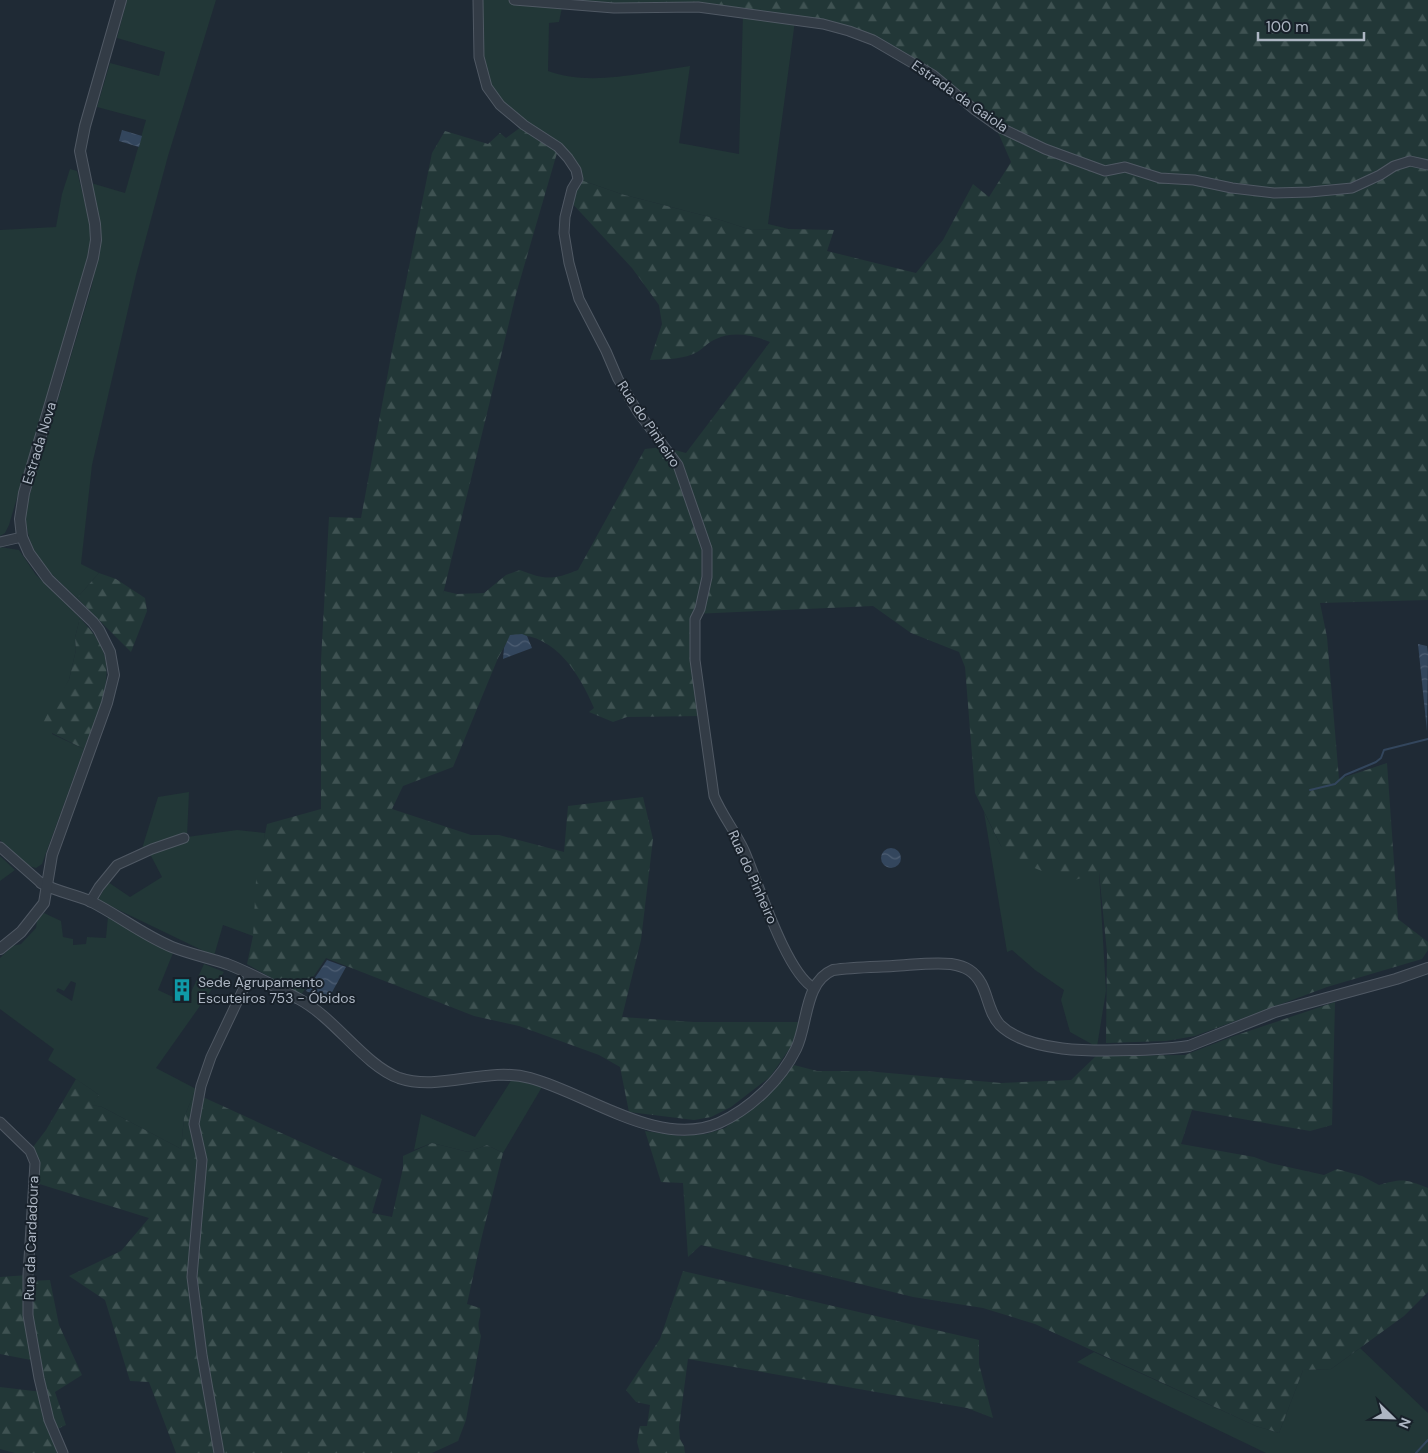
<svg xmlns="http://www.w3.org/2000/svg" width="1428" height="1453" font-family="'DM Sans',sans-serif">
  <defs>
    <pattern id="forest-firs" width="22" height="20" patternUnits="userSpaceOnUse" patternTransform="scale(1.25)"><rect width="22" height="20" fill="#223737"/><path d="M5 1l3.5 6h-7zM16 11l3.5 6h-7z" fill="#3f5252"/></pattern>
    <pattern id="water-waves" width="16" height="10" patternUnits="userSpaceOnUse" patternTransform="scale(1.25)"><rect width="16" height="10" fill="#33465d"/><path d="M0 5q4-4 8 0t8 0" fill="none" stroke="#4e5e73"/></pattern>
  </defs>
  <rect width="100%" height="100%" fill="#1f2a35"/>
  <!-- green -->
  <g fill="#223737" fill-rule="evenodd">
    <path d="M127,0H216L168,156L136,275L92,465L81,564L99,573L77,598C47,570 27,555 25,511L92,285L101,240L100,228L91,183L125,193L146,120L97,107L110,63L159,76L165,52L117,38Z"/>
    <path d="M480,0H514L563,3L559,22L549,23L548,71C590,87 646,72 690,66L679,143L739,154L743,13L795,21L768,224L789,229L751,230L717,219L621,194L578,179L568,158L501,105L484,74Z"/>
    <path d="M70,169L77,171L90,224V243L86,263L9,525L5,533L0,536V230L56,227L62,194Z"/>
    <path d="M0,547L19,550L36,575L80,618L75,638L76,650L69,680L62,692L52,734L84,749L42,864L36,868L29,866L0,840Z"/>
    <path d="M189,792L187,837L237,830L265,833L253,936L223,925L214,956L98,900L108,882L130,897L162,877L149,852L140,855L158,797Z"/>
    <path d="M984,812L1001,846L1099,872L1106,991L1097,1047L1070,1032L1061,1000L1064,990L1035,970L1012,950L1007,952Z"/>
    <path d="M0,856L15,870L0,881Z"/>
    <path d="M44,913L61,921L63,937L73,939V945L86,944L87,937L106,938L108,917L173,953L158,990L186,1003L204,964L224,972L156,1068L200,1091L199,1095L194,1093L184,1118L181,1149L102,1107L91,1105L99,1095L48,1060L54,1049L0,1009V958L12,946L21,944L36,928L37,920ZM71,981L76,983L72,1001L56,991L58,988L64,991Z"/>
    <path d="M512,1079L542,1087L503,1153L487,1145L468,1152L432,1143L414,1150L421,1114L475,1137Z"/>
    <path d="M1360,1348L1428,1413V1453H1266L1077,1362L1094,1352L1256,1426L1279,1433L1303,1370L1331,1369Z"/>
  </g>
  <!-- forest -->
  <g fill="url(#forest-firs)">
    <path d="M515,0H1428V600L1320,603L1327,637L1339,779L1387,763L1398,919L1428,942V950L1422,959L1327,987L1195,1036L1166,1041L1106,1043L1107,953L1099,872L1069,882L1032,867L1001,846L975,793L965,667L959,652L911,633L873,606L694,614L703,716L627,717L613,722L589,712L594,708C579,673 554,632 511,635L498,658L453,767L403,786L392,809L471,835H499L564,852L568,806L643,797L653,839L641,940L622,1017L694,1022H801L792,1045L770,1077L731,1107L711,1117L694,1120L629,1112L620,1067L599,1055L519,1026L474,1016L326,958L301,995L247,964L253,936L256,880L267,824L321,809V660L329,517L361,518L392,351L432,153L445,131L488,144L500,133L506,138L524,125L559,146L516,294L443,594L444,591L457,594L484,593L506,575L520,570C545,580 553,580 578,570L645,449L663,447L686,453L770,342C754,335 732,331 716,339C707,342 702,351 693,354C679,360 664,359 650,360L662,324L659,305L632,268L569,200L578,179L621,194L717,219L751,230L789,229L834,230L827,251L916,273L943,240L973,184L989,197L1011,162L997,130L906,58L849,31L701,10Z"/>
    <path d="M99,573L116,579L145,598L147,611L131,652L77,598Z"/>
    <path d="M80,618C86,625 93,632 97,639C120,673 96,716 84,749L52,733L43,723L51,707L69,680L76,650L75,638Z"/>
    <path d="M1335,1002L1332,1125L1310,1131L1192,1110L1181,1144L1254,1157L1270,1163L1324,1175L1337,1169L1362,1176L1379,1185C1402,1178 1406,1179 1428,1188V1292L1404,1316L1331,1369L1303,1370L1279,1433L1256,1426L1035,1324L983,1308L913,1297L701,1245L688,1257L683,1183L661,1182L645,1131L680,1136L706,1134L725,1128L777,1083L794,1065L817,1071H866L1001,1083L1071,1080L1096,1056L1185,1055L1234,1036Z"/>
    <path d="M76,1079L99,1095L92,1105L102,1107L181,1149L184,1118L194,1093L382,1179L372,1213L392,1217L403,1168V1156L432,1143L468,1152L487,1145L503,1153L482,1236L467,1304L480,1308C482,1321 475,1319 481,1336L466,1420L458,1441L432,1453H176L149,1382L130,1381L105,1300L69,1276L121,1251L149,1218L33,1182L30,1151L46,1130Z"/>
    <path d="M683,1271L979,1340V1364L993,1418L967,1408L688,1359L679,1427L680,1439L684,1446L685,1453H640L637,1442L640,1426H647L650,1405L636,1402L626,1390L660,1339Z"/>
    <path d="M28,1275V1281L50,1280L59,1325L82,1375L55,1392L66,1425L53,1431L63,1453H15L0,1449V1387L42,1392L36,1361L0,1354V1277Z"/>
  </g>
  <!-- water -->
  <g fill="url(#water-waves)">
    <path d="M122,130L142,136L139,147L119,141Z"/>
    <path d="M522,634L527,636L532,648L503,659L504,648L510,635Z"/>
    <path d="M1418,644L1427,646L1428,653L1427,731Z"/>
    <circle cx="891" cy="858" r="10"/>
    <path d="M327,960L346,967L331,994L325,998L306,991Z"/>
  </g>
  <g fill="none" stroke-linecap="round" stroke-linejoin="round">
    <!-- stream -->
    <g stroke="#33465d" stroke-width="2">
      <path d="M1310,790L1335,784L1345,775L1376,762L1381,758L1384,750L1428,739"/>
      <path d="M1416,1453L1428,1440"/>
    </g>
    <defs>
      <g id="minor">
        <path d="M478,0L479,57L487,87L500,105L524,125L558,147L568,158L576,170L578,179L572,189L565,217L564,233L569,263L579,299L606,351L618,379L638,412L678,465L707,549V577L700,609L695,619V660L714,796C722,815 735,831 744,850C758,882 786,973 814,988"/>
        <path d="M514,0L614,8L698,7L823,24L849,31L873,40L933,75L975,110L999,127L1045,149L1105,171L1125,167L1160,178L1194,180L1232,188L1274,193L1310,192L1352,188L1380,175L1394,166L1410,161L1428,165"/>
        <path d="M0,542L22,537"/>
        <path d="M0,847L41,883"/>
        <path d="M90,902L99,887L117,865L152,849L184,838"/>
        <path d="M0,1122L30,1151L35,1163L28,1275V1315L39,1378L49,1420L63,1453"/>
        <path d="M219,1453L202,1355L192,1277L202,1160L194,1124L201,1086L211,1057L250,975"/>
      </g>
      <g id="tertiary">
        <path d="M41,883C57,892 74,894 90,901C118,915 143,935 172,947C190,954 209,958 227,964C251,973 276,987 299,999C335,1018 364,1065 399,1078C440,1092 486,1066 530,1078C587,1093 658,1149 719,1123C750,1109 781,1080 796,1049C808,1025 804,982 833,970C852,967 873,967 893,966C912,965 932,962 951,964C957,965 963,966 969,970C989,983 985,1009 1000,1025C1030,1054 1098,1051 1136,1050C1154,1049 1172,1049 1189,1046L1275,1012L1396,979L1428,968"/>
        <path d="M0,949L21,932L44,903L52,855L107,703L114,675L110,652L99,630L93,622L48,579L29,553L22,537L20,519L24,493L93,258L96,240L95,224L80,151L85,126L121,0"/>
      </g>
    </defs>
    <!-- minor casing -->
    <use href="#minor" stroke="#505964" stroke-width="11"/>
    <!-- tertiary casing -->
    <use href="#tertiary" stroke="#505964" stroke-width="12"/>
    <!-- minor -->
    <use href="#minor" stroke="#333c46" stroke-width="9"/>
    <!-- tertiary -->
    <use href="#tertiary" stroke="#333c46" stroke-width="10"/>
  </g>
  <!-- icons -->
  <defs>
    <symbol id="building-bare" viewBox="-9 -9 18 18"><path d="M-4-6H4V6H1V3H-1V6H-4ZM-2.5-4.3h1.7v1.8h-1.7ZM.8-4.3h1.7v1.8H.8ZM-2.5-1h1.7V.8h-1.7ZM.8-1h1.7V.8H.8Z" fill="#0f9aa8" stroke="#18212a" stroke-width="2.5" paint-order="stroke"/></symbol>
  </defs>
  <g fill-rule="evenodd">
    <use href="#building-bare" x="166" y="974" width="32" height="32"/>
  </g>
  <g text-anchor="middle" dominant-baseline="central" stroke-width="4" stroke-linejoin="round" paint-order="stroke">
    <!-- street labels -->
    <g font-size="14" fill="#adb6c3" stroke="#18212a">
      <text transform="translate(960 96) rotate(35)">Estrada da Gaiola</text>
      <text transform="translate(649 424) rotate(56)">Rua do Pinheiro</text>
      <text transform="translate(39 443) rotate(-73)">Estrada Nova</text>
      <text transform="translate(753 877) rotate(66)">Rua do Pinheiro</text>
      <text transform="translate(31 1238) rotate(-88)">Rua da Cardadoura</text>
    </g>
    <!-- poi labels -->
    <g font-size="14" fill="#adb6c3" stroke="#18212a" text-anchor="start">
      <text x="198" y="982">Sede Agrupamento<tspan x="198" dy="16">Escuteiros 753 - Óbidos</tspan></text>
    </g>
  </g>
  <!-- north arrow -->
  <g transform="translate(1393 1418) rotate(113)" stroke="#18212a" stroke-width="4" paint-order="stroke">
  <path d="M0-4L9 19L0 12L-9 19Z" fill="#adb6c3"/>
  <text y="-8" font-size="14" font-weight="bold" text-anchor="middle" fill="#adb6c3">N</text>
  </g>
  <!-- scale -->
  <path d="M1258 32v8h106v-8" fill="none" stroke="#adb6c3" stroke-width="2.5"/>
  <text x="1266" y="32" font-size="15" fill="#adb6c3" stroke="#18212a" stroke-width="4" paint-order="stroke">100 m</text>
</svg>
